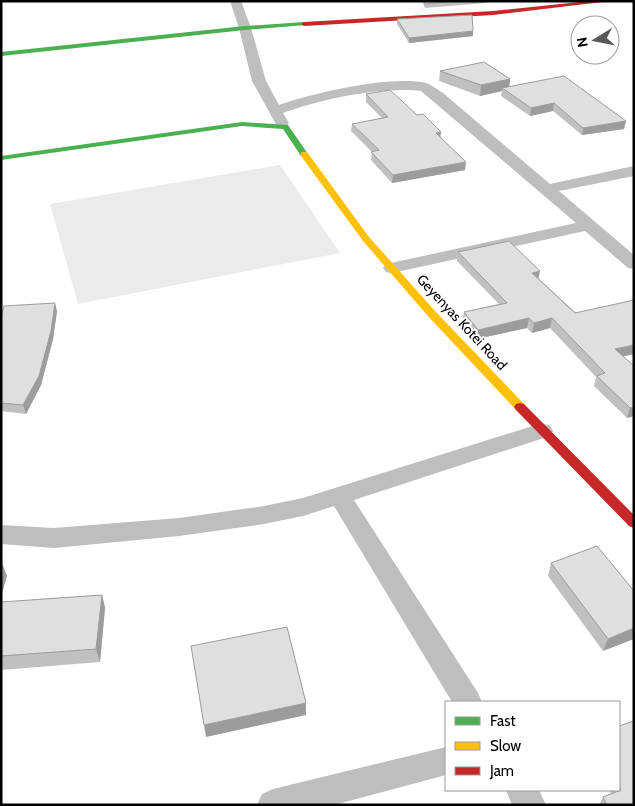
<svg xmlns="http://www.w3.org/2000/svg" width="635" height="806" font-family="Cabin,sans-serif">
  <rect width="100%" height="100%" fill="#fff"/>
  <!-- green -->
  <path fill="#ebebeb" d="M280,165L340,253L78,304L50,204Z"/>
  <g fill="none" stroke-linecap="round" stroke-linejoin="round">
    <!-- street -->
    <g fill="#bebebe" fill-rule="evenodd">
      <path d="M230,1H241L251,28L266,81L279,105C313,93 391,75 426,83C432,85 438,90 443,93L550,184L634,166V176L559,191L634,255V269L628,268L585,231L392,273L386,272L383,268L386,264L576,223L421,91C383,86 320,99 283,113L289,123L287,126H277L252,81L239,28Z"/>
      <path d="M542,423L550,426L553,431L550,436L354,500L478,693L482,702H452L334,506L303,516L264,524L179,536L54,548L1,544V525L54,528L179,518L264,506L303,498Z"/>
      <path d="M446,747V775L334,805H257L262,794L273,789Z"/>
      <path d="M506,790H539L546,805H512Z"/>
    </g>
    <!-- fast -->
    <g fill="#4caf50" fill-rule="evenodd">
      <path d="M304,22L307,24L306,25L245,30L1,56V52L245,26Z"/>
      <path d="M242,122L288,125L308,154L301,156L283,129L242,126L1,160V156Z"/>
    </g>
    <!-- slow -->
    <path fill="#ffc107" fill-rule="evenodd" d="M301,152H307L369,237L435,311L524,404L526,407L524,410H516L427,315L363,241L301,156Z"/>
    <!-- jam -->
    <g fill="#c62828" fill-rule="evenodd">
      <path d="M589,1H611L493,15L304,26L301,24L304,22L493,11Z"/>
      <path d="M520,403L524,404L634,515V528L629,526L516,410L514,407L516,404Z"/>
    </g>
  </g>
  <!-- wall -->
  <g fill="#c0c0c0">
    <path d="M422,1H487L486,3L425,8Z"/>
    <path d="M397,19L473,36L409,43L397,24Z"/>
    <path d="M440,71L510,79L509,87L626,121L624,129L582,135L553,111L530,116L501,96L502,91L480,96L439,81Z"/>
    <path d="M366,94L441,137L465,170L392,183L371,160L372,152L351,131L352,124L382,118L366,102Z"/>
    <path d="M458,252L539,279L623,356L634,416L627,418L594,386L596,377L550,328L532,333L527,328L476,339L462,321L464,312L499,304L457,261Z"/>
    <path d="M57,311L53,339L41,385L26,414L1,411V317Z"/>
    <path d="M551,563L634,591L603,651L548,576Z"/>
    <path d="M102,595L105,608L100,662L1,670V602Z"/>
    <path d="M619,726L634,805H599L603,797L611,794L609,790H619Z"/>
  </g>
  <!-- shaded-wall -->
  <g fill="#9c9c9c">
    <path d="M473,31V36L409,43V38Z"/>
    <path d="M510,79L509,89L502,88V91L480,96L481,85Z"/>
    <path d="M554,103L553,111L530,116L531,108Z"/>
    <path d="M626,121L624,129L582,135L583,128Z"/>
    <path d="M441,132L440,140L436,133Z"/>
    <path d="M466,162L465,170L392,183L393,175Z"/>
    <path d="M540,271L538,280L532,273Z"/>
    <path d="M55,303L57,311L53,339L41,385L26,414L23,405Z"/>
    <path d="M529,318L527,328L476,339L478,330Z"/>
    <path d="M552,318L550,328L532,333L534,323Z"/>
    <path d="M634,345V354L612,359L615,349Z"/>
    <path d="M634,407V416L627,418L630,408Z"/>
    <path d="M2,563L7,576L1,597V567Z"/>
    <path d="M102,595L105,608L100,662L96,649Z"/>
    <path d="M634,628V639L603,651L608,639Z"/>
    <path d="M306,703V715L206,737L204,725Z"/>
  </g>
  <!-- building -->
  <g fill="#dfdfdf" stroke="#9c9c9c">
    <path d="M424,1H458L425,4Z"/>
    <path d="M472,15L473,31L409,38L397,19Z"/>
    <path d="M484,62L510,79L481,85L440,71Z"/>
    <path d="M564,76L626,121L583,128L554,103L531,108L502,88Z"/>
    <path d="M390,90L417,115L423,114L441,132L436,133L466,162L393,175L371,152L379,150L352,124L388,117L366,94Z"/>
    <path d="M509,241L540,271L532,273L575,313L634,300V345L615,349L634,366V407L630,408L597,376L605,373L552,318L534,323L529,318L478,330L464,312L507,303L458,252Z"/>
    <path d="M55,303L51,331L39,376L23,405L1,403V364L2,363H1V317L4,306Z"/>
    <path d="M597,546L634,591V628L608,639L551,563Z"/>
    <path d="M102,595L96,649L1,656V602Z"/>
    <path d="M287,627L306,703L204,725L191,646Z"/>
    <path d="M634,721V805H607L603,797L621,790L619,786V726Z"/>
  </g>
  <g text-anchor="middle" dominant-baseline="central" stroke-width="4" stroke-linejoin="round" paint-order="stroke">
    <!-- street labels -->
    <g font-size="14" fill="#000" stroke="#fff">
      <text transform="translate(462 322) rotate(47)">Geyenyas Kotei Road</text>
    </g>
  </g>
  <!-- border -->
  <rect width="635" height="806" fill="none" stroke="#000000" stroke-width="5"/>
  <!-- legend -->
  <rect x="445" y="701" width="175" height="90" fill="#ffffff" stroke="#999999"/>
  <rect x="455" y="717" width="25" height="8" fill="#4caf50" stroke="#999999"/>
  <text x="490" y="726" font-size="15" fill="#000000">Fast</text>
  <rect x="455" y="742" width="25" height="8" fill="#ffc107" stroke="#999999"/>
  <text x="490" y="751" font-size="15" fill="#000000">Slow</text>
  <rect x="455" y="767" width="25" height="8" fill="#c62828" stroke="#999999"/>
  <text x="490" y="776" font-size="15" fill="#000000">Jam</text>
  <!-- north arrow -->
  <g transform="translate(595 40) rotate(260)"><circle r="24" fill="#ffffff" stroke="#999999"/>
  <path d="M0-4L9 19L0 12L-9 19Z" fill="#595959"/>
  <text y="-8" font-size="14" font-weight="bold" text-anchor="middle" fill="#000000">N</text>
  </g>
</svg>
